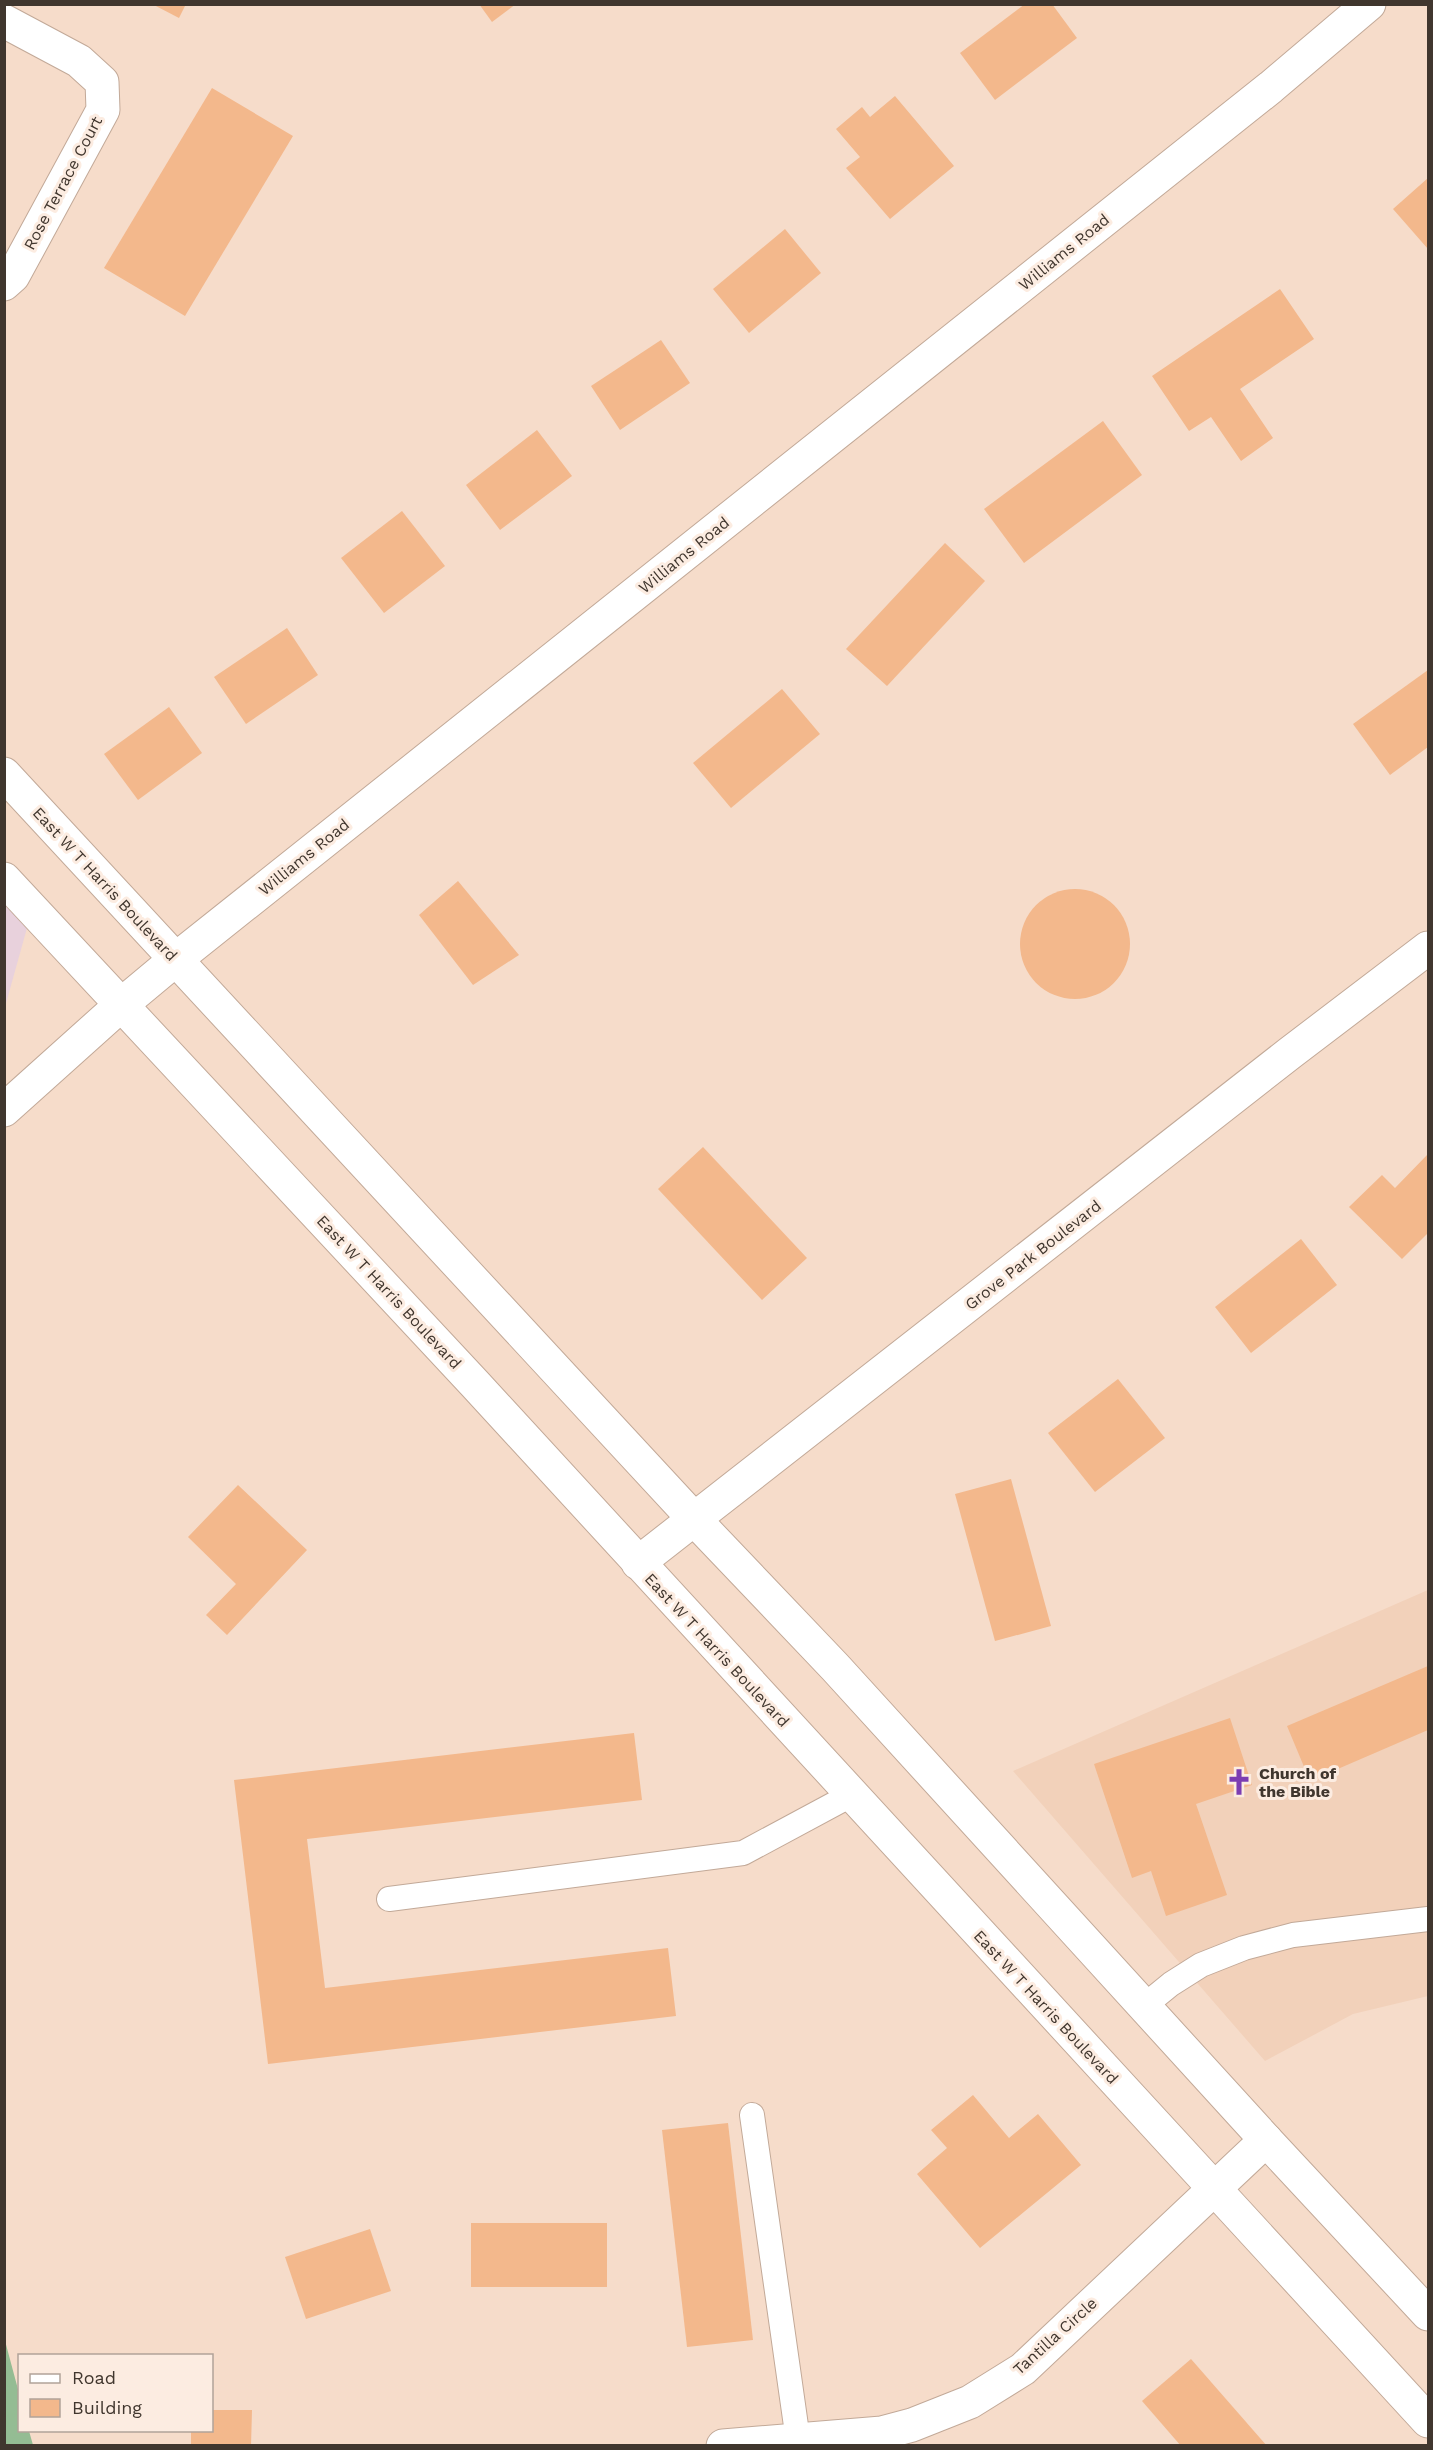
<svg xmlns="http://www.w3.org/2000/svg" width="1433" height="2450" font-family="'Work Sans',sans-serif">
  <rect width="100%" height="100%" fill="#f6dcca"/>
  <!-- commercial -->
  <path fill="#e8d1dc" d="M5,904L27,928L5,1007Z"/>
  <!-- built -->
  <path fill="#f2d1ba" d="M1428,1590V1996L1353,2014L1265,2061L1013,1771Z"/>
  <!-- green -->
  <path fill="#94bc93" d="M4,2337L19,2393L20,2430L29,2431L33,2445H5Z"/>
  <!-- building -->
  <g fill="#f3b88c">
    <path d="M152,4H186L179,18Z"/>
    <path d="M479,4H516L492,22Z"/>
    <path d="M1025,4H1052L1077,38L995,100L960,53Z"/>
    <path d="M212,88L293,136L185,316L104,268Z"/>
    <path d="M895,96L954,166L890,219L846,168L860,157L836,129L862,107L870,117Z"/>
    <path d="M1428,178V249L1393,209Z"/>
    <path d="M785,229L821,273L749,333L713,289Z"/>
    <path d="M1280,289L1314,339L1240,389L1273,438L1241,461L1211,417L1189,431L1152,376Z"/>
    <path d="M661,340L690,383L620,430L591,386Z"/>
    <path d="M1103,421L1142,475L1024,563L984,509Z"/>
    <path d="M537,430L572,476L500,530L466,485Z"/>
    <path d="M402,511L445,566L384,613L341,558Z"/>
    <path d="M945,543L985,581L887,686L846,649Z"/>
    <path d="M287,628L318,675L246,724L214,677Z"/>
    <path d="M1428,670V747L1390,775L1353,724Z"/>
    <path d="M782,689L820,734L731,808L693,763Z"/>
    <path d="M169,707L202,753L138,800L104,754Z"/>
    <path d="M458,881L519,955L473,985L419,915Z"/>
    <circle cx="1075" cy="944" r="55"/>
    <path d="M703,1147L807,1258L762,1300L658,1189Z"/>
    <path d="M1428,1154V1233L1402,1259L1349,1207L1382,1175L1395,1188Z"/>
    <path d="M1301,1239L1337,1285L1251,1353L1215,1307Z"/>
    <path d="M1118,1379L1165,1438L1095,1492L1048,1433Z"/>
    <path d="M1011,1479L1051,1626L995,1641L955,1494Z"/>
    <path d="M238,1485L307,1550L227,1635L206,1615L236,1584L188,1537Z"/>
    <path d="M1428,1666V1730L1310,1781L1287,1726Z"/>
    <path d="M1230,1718L1252,1785L1196,1804L1227,1895L1166,1916L1151,1871L1132,1878L1094,1764Z"/>
    <path d="M634,1733L642,1800L307,1839L325,1988L668,1948L676,2016L268,2064L234,1780Z"/>
    <path d="M973,2095L1009,2138L1038,2114L1081,2165L980,2248L917,2174L947,2148L931,2130Z"/>
    <path d="M728,2123L753,2340L687,2347L662,2130Z"/>
    <rect x="471" y="2223" width="136" height="64"/>
    <path d="M370,2229L391,2291L306,2319L285,2257Z"/>
    <path d="M1191,2359L1267,2446H1181L1142,2401Z"/>
    <path d="M212,2410H252L251,2446H191V2430H212Z"/>
  </g>
  <g fill="none" stroke-linecap="round" stroke-linejoin="round">
    <defs>
      <g id="lane">
        <path d="M389,1899L743,1853L851,1795"/>
        <path d="M1144,2006L1171,1984L1201,1965L1244,1948L1293,1935L1428,1919"/>
        <path d="M752,2115L798,2440"/>
      </g>
      <g id="street">
        <path d="M4,21L79,61L102,82L103,110L13,276L4,284"/>
        <path d="M4,1110L121,1005L175,960L1271,87L1369,4"/>
        <path d="M638,1563L1290,1053L1428,948"/>
        <path d="M723,2446L882,2433L912,2425L970,2402L1023,2369L1266,2140"/>
      </g>
      <g id="primary">
        <path d="M4,774L695,1520L835,1667L1266,2140L1428,2314"/>
        <path d="M4,879L475,1384L1428,2421"/>
      </g>
    </defs>
    <!-- lane casing -->
    <use href="#lane" stroke="#c2a998" stroke-width="26"/>
    <!-- street casing -->
    <use href="#street" stroke="#c2a998" stroke-width="35"/>
    <!-- primary casing -->
    <use href="#primary" stroke="#c2a998" stroke-width="35"/>
    <!-- lane -->
    <use href="#lane" stroke="#fff" stroke-width="24"/>
    <!-- street -->
    <use href="#street" stroke="#fff" stroke-width="33"/>
    <!-- primary -->
    <use href="#primary" stroke="#fff" stroke-width="33"/>
  </g>
  <!-- icons -->
  <defs>
    <symbol id="church-bare" viewBox="-9 -9 18 18"><path d="M-1.2-6h2.4v3.5h3.3v2.4h-3.3V6h-2.4V-.1h-3.3v-2.4h3.3Z" fill="#7c3db2" stroke="#fcece1" stroke-width="2.5" paint-order="stroke"/></symbol>
  </defs>
  <g fill-rule="evenodd">
    <use href="#church-bare" x="1220" y="1763" width="38" height="38"/>
  </g>
  <g text-anchor="middle" dominant-baseline="central" stroke-width="6" stroke-linejoin="round" paint-order="stroke">
    <!-- street labels -->
    <g font-size="16" fill="#40362e" stroke="#fcece1">
      <text transform="translate(63 183) rotate(-62)">Rose Terrace Court</text>
      <text transform="translate(1064 252) rotate(-39)">Williams Road</text>
      <text transform="translate(684 555) rotate(-39)">Williams Road</text>
      <text transform="translate(304 857) rotate(-39)">Williams Road</text>
      <text transform="translate(105 884) rotate(47)">East W T Harris Boulevard</text>
      <text transform="translate(1033 1255) rotate(-38)">Grove Park Boulevard</text>
      <text transform="translate(389 1292) rotate(47)">East W T Harris Boulevard</text>
      <text transform="translate(717 1650) rotate(47)">East W T Harris Boulevard</text>
      <text transform="translate(1046 2007) rotate(47)">East W T Harris Boulevard</text>
      <text transform="translate(1055 2336) rotate(-42)">Tantilla Circle</text>
    </g>
    <!-- poi labels -->
    <g font-size="16" font-weight="bold" fill="#40362e" stroke="#fcece1" text-anchor="start">
      <text x="1259" y="1773">Church of<tspan x="1259" dy="18">the Bible</tspan></text>
    </g>
  </g>
  <!-- border -->
  <rect width="1433" height="2450" fill="none" stroke="#40362e" stroke-width="12"/>
  <!-- legend -->
  <rect x="18" y="2354" width="195" height="78" fill="#fcece1" stroke="#b1a399" stroke-width="1.5"/>
  <rect x="30" y="2374" width="30" height="9" fill="#ffffff" stroke="#b1a399" stroke-width="1.5"/>
  <text x="72" y="2384" font-size="18" fill="#40362e">Road</text>
  <rect x="30" y="2399" width="30" height="18" fill="#f3b88c" stroke="#b1a399" stroke-width="1.5"/>
  <text x="72" y="2414" font-size="18" fill="#40362e">Building</text>
</svg>
